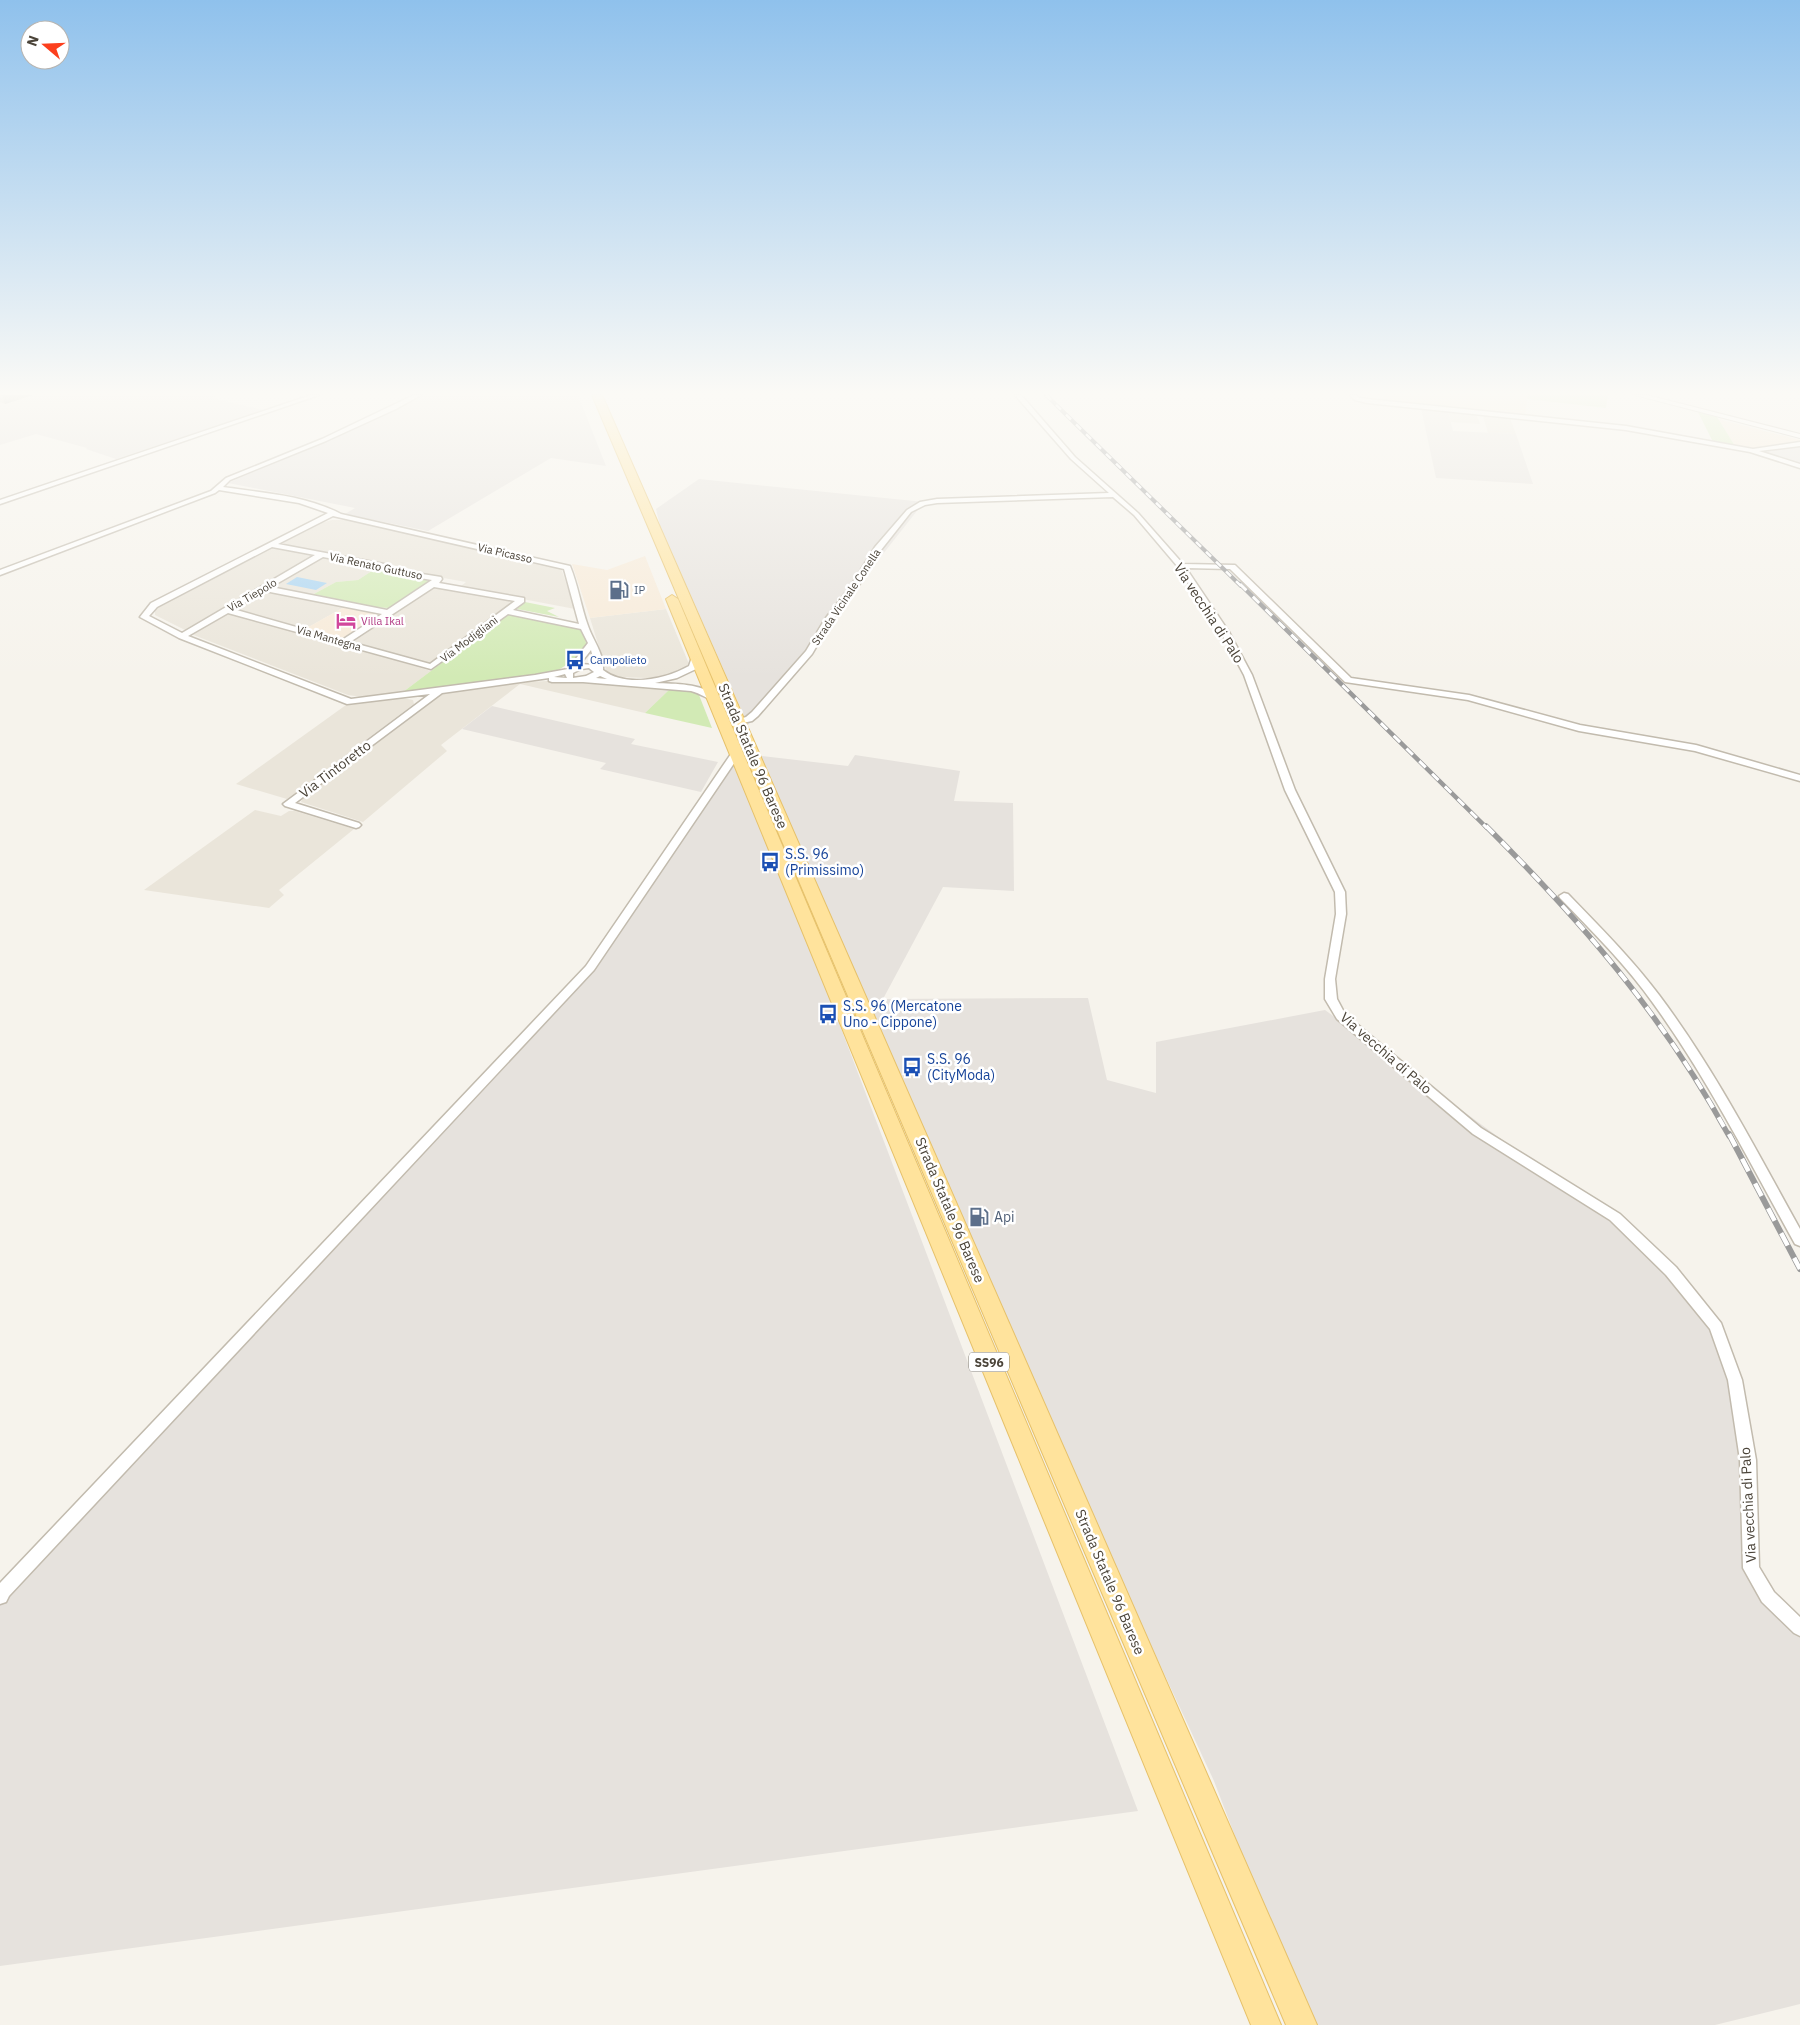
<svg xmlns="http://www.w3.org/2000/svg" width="1800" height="2025" font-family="'IBM Plex Sans',sans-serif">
  <rect width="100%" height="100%" fill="#f6f3ec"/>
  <!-- residential -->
  <g fill="#eae5da">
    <path d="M1448,411L1476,413L1480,424L1451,422Z"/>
    <path d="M1485,415L1509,416L1516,434L1488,433L1483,416Z"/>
    <path d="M332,520H346L561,568L575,609L460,587L466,582L399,570L397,566L280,544L321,523Z"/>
    <path d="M274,547L317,555L187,631L155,615V611L159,607Z"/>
    <path d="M321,557L378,567L358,580L336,582L312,595L269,587Z"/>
    <path d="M433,586L516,601L431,664L350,641Z"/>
    <path d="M263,590L346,606L305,629L232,609Z"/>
    <path d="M666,609L689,664L686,667L669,675L647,678L619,677L607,673L590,618Z"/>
    <path d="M228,612L321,638L431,671L403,692L362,697L348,695L191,634Z"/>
    <path d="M547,681L671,688L645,713L520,684L441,745L447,751L363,822L301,802L303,798L443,693L527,682Z"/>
    <path d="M402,698L413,700L414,704L287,799L236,784L346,705Z"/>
    <path d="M255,810L281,816L289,811H295L354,829L279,890L284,895L269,908L144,890Z"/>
  </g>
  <!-- commercial -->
  <g fill="#f7ead8">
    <path d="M1384,395H1528L1525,415L1381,402Z"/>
    <path d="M1718,419L1800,440V444L1753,448L1735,446Z"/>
    <path d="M645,556L666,609L590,618L572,564L607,570Z"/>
    <path d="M346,606L384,613L344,640L305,629Z"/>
  </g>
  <!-- industrial -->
  <g fill="#e6e2dd">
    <path d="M0,395H220L212,398L264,410L116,459L86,449L87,448L36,434L0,445Z"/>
    <path d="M420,395H578L606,466L551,458L428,531L345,514L355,508L228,483L397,409Z"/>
    <path d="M1421,408L1448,411L1453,431L1516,434L1533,484L1436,478Z"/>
    <path d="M1800,446V465L1759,451Z"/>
    <path d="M699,479L924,502L748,725L660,526L656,509Z"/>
    <path d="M492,706L635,739L631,744L718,762L701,792L600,769L606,763L462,729Z"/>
    <path d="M736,753L848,766L855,755L960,771L954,801L1013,803L1014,891L943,887L883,999L1088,998L1107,1080L1156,1093V1042L1325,1010L1572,1191L1671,1271L1725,1353L1749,1479L1751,1568L1800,1618V2004L1715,2025H1307L1214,1781L740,762L1138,1811L0,1966V1597L590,968Z"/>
  </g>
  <!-- green -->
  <g fill="#d2eab5">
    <path d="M1528,395H1608L1606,408L1527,399Z"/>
    <path d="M1698,412L1717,417L1735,446L1713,442Z"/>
    <path d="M378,567L390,572L426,579L429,582L389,608L372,607L312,595L336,582L358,580Z"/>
    <path d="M525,602L555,608L547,611L559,617L517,609L520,604Z"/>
    <path d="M508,613L581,627C583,632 587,641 586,647C584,655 558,671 550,674L403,692Z"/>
    <path d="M671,688L687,690L699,695L712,728L645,713Z"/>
  </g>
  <!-- water -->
  <path fill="#a9d4f2" d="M297,577L327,583L316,590L286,584Z"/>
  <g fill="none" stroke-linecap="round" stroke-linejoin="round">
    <defs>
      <g id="minor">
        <path d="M311,395H319L0,504V500Z"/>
        <path d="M414,395H421L396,409L326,441L230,480L223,487C263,493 305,495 341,514L570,566C578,585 581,607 588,626C593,641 604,653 603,670C626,688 666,679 689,666L693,654H699L700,656L696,669L677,678L655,683C677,684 700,683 718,697V701C712,702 700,693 691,691L583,682H552L549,681V678L442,693L295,803L359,823L361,825L359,827L356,828L285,806L283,804L430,694L347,704L179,638L140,617L151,603L328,513L299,503L219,490L215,493L0,575V570L211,491L226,478L322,439ZM333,516L564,569L579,624L513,610L524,602V598L439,583L442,579L441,577L397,570L384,564L278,544ZM272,547L315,555L182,633L149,616L157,607ZM323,557L382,568L395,574L432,580L387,610L271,587ZM434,587L515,601L430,664L350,642ZM265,591L382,614L342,640L233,609ZM228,613L431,669L508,614L581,629L588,643L568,669L535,675L351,699L188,636ZM591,650L595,665L580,664ZM589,668L594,672L586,676L573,678V673L581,669ZM565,674L567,678L554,677ZM600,676L607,679L596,678Z"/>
        <path d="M1015,395H1021L1075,457L1138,513L1183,564L1235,565L1351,678L1469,695L1580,725L1696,745L1800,775V781L1695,751L1579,731L1468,700L1345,682L1230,569L1186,568L1229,632L1252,675L1295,790L1345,892L1346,914L1335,979L1337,999L1345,1014L1481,1128L1620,1214L1676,1267L1721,1323L1742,1380L1756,1460L1759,1567L1774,1592L1800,1617V1636L1794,1633L1762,1602L1743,1568L1740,1460L1728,1380L1710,1329L1666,1275L1610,1220L1473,1134L1337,1019L1325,999V979L1336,914L1335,892L1285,790L1244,675L1221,632L1178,567L1134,515L1113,497L937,503L925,505L911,512L881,550L856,590L832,620L812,654L758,716L752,721L738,724L734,721L746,717L752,712L806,651L825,619L850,587L875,547L907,510L920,502L937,499L1109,493L1071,459Z"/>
        <path d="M1350,395H1356L1359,398L1367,399L1626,426L1753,449L1800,442V446L1759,451L1800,464V468L1750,452L1626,430L1367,403L1355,400Z"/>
        <path d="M736,750L741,753L594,970L9,1596L6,1602L0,1604V1583L586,966L733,751Z"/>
        <path d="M1564,893L1568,894C1599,926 1632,959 1659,995C1714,1068 1756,1150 1800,1229V1246L1795,1244C1750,1163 1708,1079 1653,1003C1626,965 1593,932 1560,898L1559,896Z"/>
      </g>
      <path id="tertiary" d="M1635,395H1647L1800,434V438Z"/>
      <g id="primary">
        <path d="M592,395H602L1317,2025H1286Z"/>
        <path d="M672,595L678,599L1281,2025H1251L666,599Z"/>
      </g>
    </defs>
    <!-- minor casing -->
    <use href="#minor" stroke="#c2bbae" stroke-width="3"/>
    <!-- tertiary casing -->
    <use href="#tertiary" stroke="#c2bbae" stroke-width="2"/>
    <!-- primary casing -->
    <use href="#primary" stroke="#e6c16a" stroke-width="2"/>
    <!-- minor -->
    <use href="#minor" fill="#fff" fill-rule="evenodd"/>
    <!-- tertiary -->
    <use href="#tertiary" fill="#fff" fill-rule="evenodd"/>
    <!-- primary -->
    <use href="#primary" fill="#ffe39c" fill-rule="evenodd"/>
    <defs>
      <path id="rail-far3" d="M1046,395L1241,586"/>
      <path id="rail-far2" d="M1240,584L1487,828"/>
      <path id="rail-far1" d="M1486,826C1583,923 1663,1015 1729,1136"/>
      <path id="rail" d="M1729,1134L1800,1269"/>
    </defs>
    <!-- rail-far3 casing -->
    <use href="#rail-far3" stroke="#9a9a9a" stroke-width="4"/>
    <!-- rail-far2 casing -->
    <use href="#rail-far2" stroke="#9a9a9a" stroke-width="4.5"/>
    <!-- rail-far1 casing -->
    <use href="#rail-far1" stroke="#9a9a9a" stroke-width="5.5"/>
    <!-- rail casing -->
    <use href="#rail" stroke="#9a9a9a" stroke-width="6"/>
    <!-- rail-far3 -->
    <use href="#rail-far3" stroke="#fff" stroke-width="2.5" stroke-dasharray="7" stroke-linecap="butt"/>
    <!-- rail-far2 -->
    <use href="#rail-far2" stroke="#fff" stroke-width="3" stroke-dasharray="9" stroke-linecap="butt"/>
    <!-- rail-far1 -->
    <use href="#rail-far1" stroke="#fff" stroke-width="4" stroke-dasharray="11" stroke-linecap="butt"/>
    <!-- rail -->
    <use href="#rail" stroke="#fff" stroke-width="4.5" stroke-dasharray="14" stroke-linecap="butt"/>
  </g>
  <!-- wall -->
  <path fill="#bab2a6" d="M0,395H33L5,404L0,402Z"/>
  <!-- shaded-wall -->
  <path fill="#979187" d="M2,395H33L5,404Z"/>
  <!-- sky -->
  <linearGradient id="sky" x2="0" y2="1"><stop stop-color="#8fc1ec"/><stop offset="0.58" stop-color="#fbfaf6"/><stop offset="1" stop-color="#fbfaf6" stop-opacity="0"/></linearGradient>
  <rect width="1800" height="678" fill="url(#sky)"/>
  <!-- icons -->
  <defs>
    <symbol id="fuel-bare" viewBox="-9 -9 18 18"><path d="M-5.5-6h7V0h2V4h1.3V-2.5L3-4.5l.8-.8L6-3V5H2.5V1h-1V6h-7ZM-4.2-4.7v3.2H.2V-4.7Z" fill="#5c6f8a" stroke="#fff" stroke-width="2.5" paint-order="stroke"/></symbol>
    <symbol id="hotel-bare" viewBox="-9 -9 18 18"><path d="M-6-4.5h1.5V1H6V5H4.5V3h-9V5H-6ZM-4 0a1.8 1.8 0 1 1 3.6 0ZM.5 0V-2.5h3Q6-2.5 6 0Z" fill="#d1479c" stroke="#fff" stroke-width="2.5" paint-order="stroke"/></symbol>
    <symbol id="bus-bare" viewBox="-9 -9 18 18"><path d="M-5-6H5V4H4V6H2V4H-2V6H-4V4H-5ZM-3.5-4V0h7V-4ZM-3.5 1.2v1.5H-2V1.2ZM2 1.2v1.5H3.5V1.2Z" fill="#1a4fb4" stroke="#fff" stroke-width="2.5" paint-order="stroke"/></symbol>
  </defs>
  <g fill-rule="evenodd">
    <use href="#fuel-bare" x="605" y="576" width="28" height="28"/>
    <use href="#hotel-bare" x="332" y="607" width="28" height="28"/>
    <use href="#bus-bare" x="561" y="646" width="28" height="28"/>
    <use href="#bus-bare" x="756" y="848" width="28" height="28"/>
    <use href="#bus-bare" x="814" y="1000" width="28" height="28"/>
    <use href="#bus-bare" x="898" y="1053" width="28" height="28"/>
    <use href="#fuel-bare" x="965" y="1203" width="28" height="28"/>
  </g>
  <g text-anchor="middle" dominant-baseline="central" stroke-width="5" stroke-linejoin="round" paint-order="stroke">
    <!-- far-street labels -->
    <g font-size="11" fill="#4b4439" stroke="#fff">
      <text transform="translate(505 553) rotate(13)">Via Picasso</text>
      <text transform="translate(376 566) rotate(12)">Via Renato Guttuso</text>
      <text transform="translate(252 595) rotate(-30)">Via Tiepolo</text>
      <text transform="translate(846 597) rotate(-56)">Strada Vicinale Conella</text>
      <text transform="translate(329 638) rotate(16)">Via Mantegna</text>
      <text transform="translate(469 639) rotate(-37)">Via Modigliani</text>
    </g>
    <!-- far-service labels -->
    <g font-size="11" fill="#4e5e75" stroke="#fff" text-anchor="start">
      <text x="634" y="590">IP</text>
    </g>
    <!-- far-hotel labels -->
    <g font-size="11" fill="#b23c85" stroke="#fff" text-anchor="start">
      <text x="361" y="621">Villa Ikal</text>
    </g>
    <!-- far-transit labels -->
    <g font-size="11" fill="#164399" stroke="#fff" text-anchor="start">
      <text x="590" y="660">Campolieto</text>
    </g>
    <!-- shield labels -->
    <rect fill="#fff" stroke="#817c74" stroke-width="1" x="969" y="1352.5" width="40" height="19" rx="4"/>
    <g font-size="12" font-weight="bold" fill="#4b4439">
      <text x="989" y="1362">SS96</text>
    </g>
    <!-- street labels -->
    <g font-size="14" fill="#4b4439" stroke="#fff">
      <text transform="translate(1209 613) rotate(57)">Via vecchia di Palo</text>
      <text transform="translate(753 756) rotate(67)">Strada Statale 96 Barese</text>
      <text transform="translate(335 769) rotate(-37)">Via Tintoretto</text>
      <text transform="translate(1386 1053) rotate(41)">Via vecchia di Palo</text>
      <text transform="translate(950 1210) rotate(67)">Strada Statale 96 Barese</text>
      <text transform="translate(1748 1505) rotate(-93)">Via vecchia di Palo</text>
      <text transform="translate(1110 1582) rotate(67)">Strada Statale 96 Barese</text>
    </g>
    <!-- transit labels -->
    <g font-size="14" fill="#164399" stroke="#fff" text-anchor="start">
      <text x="785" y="854">S.S. 96<tspan x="785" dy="16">(Primissimo)</tspan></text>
      <text x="843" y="1006">S.S. 96 (Mercatone<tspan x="843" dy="16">Uno - Cippone)</tspan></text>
      <text x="927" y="1059">S.S. 96<tspan x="927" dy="16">(CityModa)</tspan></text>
    </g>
    <!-- service labels -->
    <g font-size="14" fill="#4e5e75" stroke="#fff" text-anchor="start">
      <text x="994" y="1217">Api</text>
    </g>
  </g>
  <!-- north arrow -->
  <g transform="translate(45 45) rotate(289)"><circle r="24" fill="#ffffff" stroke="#b7b4b0"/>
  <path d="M0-4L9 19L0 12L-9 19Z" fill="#fc3f1d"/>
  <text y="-8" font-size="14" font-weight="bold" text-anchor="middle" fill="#4b4439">N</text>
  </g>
</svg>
